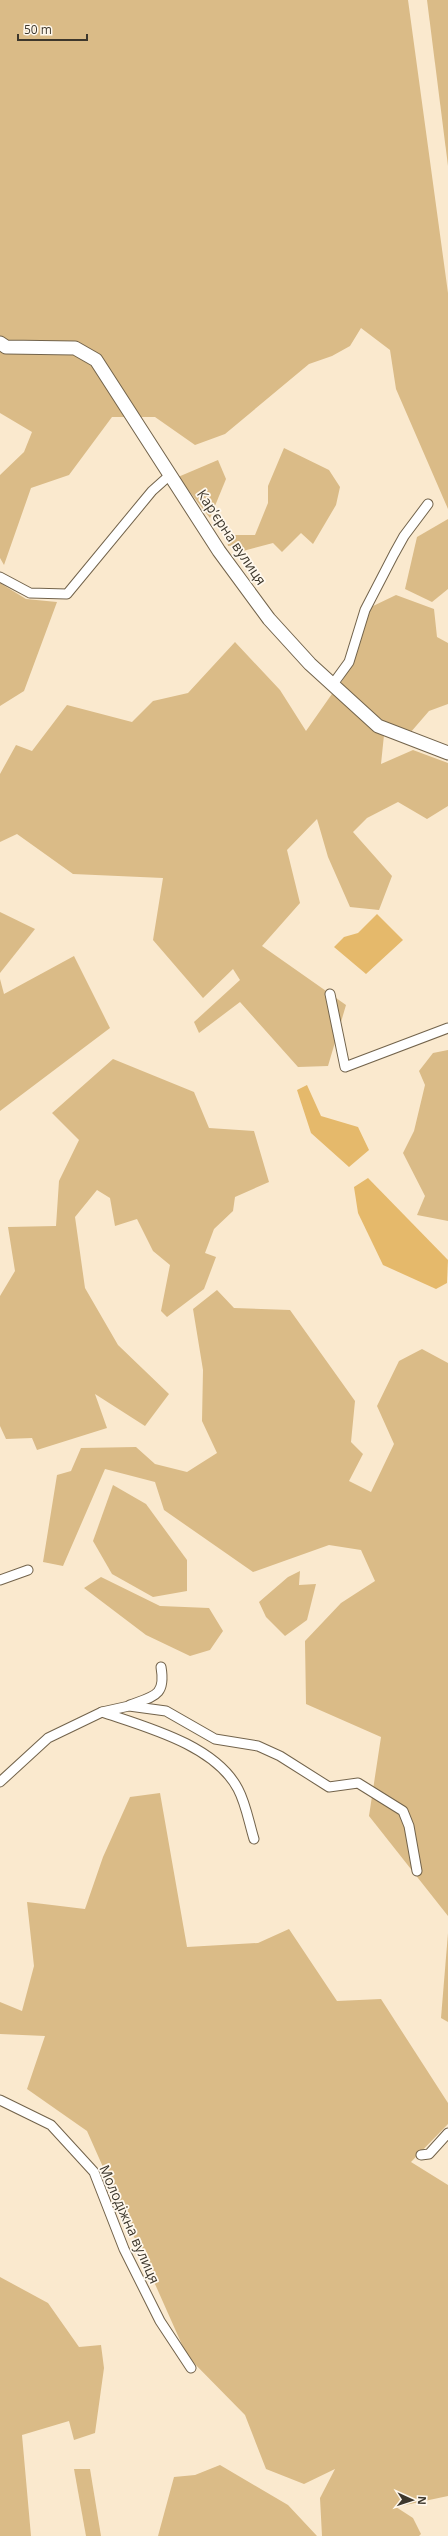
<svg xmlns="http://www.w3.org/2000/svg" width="448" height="2536" font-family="'Open Sans',sans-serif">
  <rect width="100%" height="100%" fill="#fae9ce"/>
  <!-- green -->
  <g fill="#dabb87">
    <path d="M0,0H408L448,293V509L396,389L390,350L361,328L350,346L332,356L309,364L225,434L195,445L155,417H112L69,475L31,488L4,565L0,558V475L24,452L32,432L0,413Z"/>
    <path d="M427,0H448V166Z"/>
    <path d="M284,448L329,470L340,487L336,505L313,544L301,533L282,552L273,543L243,551L239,545L228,546L226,535H255L268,503V486Z"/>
    <path d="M218,460L226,479L210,518L178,477Z"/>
    <path d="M448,519V589L432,602L405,589L417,537Z"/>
    <path d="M0,583L26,599L57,602L24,691L0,706Z"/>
    <path d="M396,595L434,609L437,637L448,643V704L429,711L410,733L378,718L341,683L353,662L371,607Z"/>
    <path d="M235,642L280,690L306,731L334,691L384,735L381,764L413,750L448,763V806L427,819L398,802L367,818L353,832L392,876L379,910L350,907L328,857L317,819L287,850L300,903L262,946L346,1005L328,1066L298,1067L240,1002L199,1033L194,1022L240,980L233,969L203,998L153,940L163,878L73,874L17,834L0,842V774L16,745L32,751L67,705L132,722L153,701L188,693Z"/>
    <path d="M0,912L35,929L0,973Z"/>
    <path d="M74,956L110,1028L0,1111V979L4,994Z"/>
    <path d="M448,1050V1221L417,1215L425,1196L403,1153L414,1131L425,1085L419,1071L433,1053Z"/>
    <path d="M113,1059L194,1092L209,1128L254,1131L269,1182L235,1197L233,1211L214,1229L205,1253L216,1257L204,1289L167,1317L161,1311L170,1265L153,1251L137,1219L115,1226L110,1198L97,1190L75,1217L85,1288L118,1345L169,1394L145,1426L95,1394L107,1428L37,1450L32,1438L6,1439L0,1426V1296L15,1271L8,1227L56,1226L59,1181L79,1140L52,1113Z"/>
    <path d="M217,1290L234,1308L290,1310L355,1401L351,1442L363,1454L349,1481L371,1492L394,1444L377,1406L399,1361L422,1349L448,1363V1916L369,1816L381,1737L306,1704L305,1641L341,1603L375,1581L361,1550L329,1545L253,1572L164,1510L155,1482L105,1469L63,1566L43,1562L57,1475L71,1471L81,1448L136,1447L155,1464L187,1472L217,1453L202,1421L203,1370L193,1309Z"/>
    <path d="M113,1485L146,1504L187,1560V1591L153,1597L112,1574L93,1541Z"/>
    <path d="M300,1571L299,1585L316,1584L307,1620L285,1636L266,1617L259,1602L288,1577Z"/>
    <path d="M101,1577L160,1606L209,1608L223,1631L210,1650L190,1656L146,1635L84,1588Z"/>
    <path d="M160,1793L187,1947L258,1943L289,1929L337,2001L381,1999L448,2103V2124L411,2162L448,2185V2496L396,2507L413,2518L421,2534L419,2536H322L320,2498L335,2469L304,2484L266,2469L245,2415L187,2356L87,2131L27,2089L45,2036L0,2034V2002L22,2011L34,1966L27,1902L85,1909L103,1857L130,1797Z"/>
    <path d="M448,1933V2022L441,2018Z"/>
    <path d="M0,2277L48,2303L79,2347L101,2345L104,2368L95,2433L74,2440L69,2421L22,2435L31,2536H0Z"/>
    <path d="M220,2465L288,2505L317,2536H158L174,2477L195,2475Z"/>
    <path d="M74,2469H90L101,2536H86Z"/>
  </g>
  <!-- water -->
  <g fill="#e5b96b">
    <path d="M377,914L403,940L366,974L334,947L344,937L358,933Z"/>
    <path d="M307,1085L321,1116L358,1127L369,1150L349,1167L311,1133L297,1090Z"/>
    <path d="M368,1178L448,1260L447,1283L436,1289L383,1265L358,1213L354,1187Z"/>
  </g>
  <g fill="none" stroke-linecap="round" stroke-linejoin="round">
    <defs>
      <g id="street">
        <path d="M0,577L30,593L67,594L152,491L171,474"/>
        <path d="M333,684L349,662L365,610L394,554L404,536L428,504"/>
        <path d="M330,994L345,1067L448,1028"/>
        <path d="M0,1580L28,1570"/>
        <path d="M130,1705C154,1696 166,1696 161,1667"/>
        <path d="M102,1712C146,1727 215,1745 238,1789C246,1804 249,1823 254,1839"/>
        <path d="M0,1782L48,1738L102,1712L129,1706L166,1711L215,1739L258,1746L280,1756L329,1787L358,1783L403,1811L409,1826L417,1871"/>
        <path d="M0,2100L51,2125L94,2172L124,2249L160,2321L191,2368"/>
        <path d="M421,2155L429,2154L448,2133"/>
      </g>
      <path id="secondary" d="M0,343L6,347L75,348L96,360L219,551L269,619L310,664L378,726L448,753"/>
    </defs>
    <!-- street casing -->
    <use href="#street" stroke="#72634b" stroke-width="11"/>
    <!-- secondary casing -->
    <use href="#secondary" stroke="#72634b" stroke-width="15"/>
    <!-- street -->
    <use href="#street" stroke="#fff" stroke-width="9"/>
    <!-- secondary -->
    <use href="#secondary" stroke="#fff" stroke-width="13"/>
  </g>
  <g text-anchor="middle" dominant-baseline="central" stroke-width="3.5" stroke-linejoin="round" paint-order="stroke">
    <!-- street labels -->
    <g font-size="14" fill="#3d372c" stroke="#fff8ed">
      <text transform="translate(232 537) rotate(56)">Карʼєрна вулиця</text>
      <text transform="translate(130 2224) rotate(66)">Молодіжна вулиця</text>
    </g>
  </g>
  <!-- north arrow -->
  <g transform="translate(412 2500) rotate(93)" stroke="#fff8ed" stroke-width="3" paint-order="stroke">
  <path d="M0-3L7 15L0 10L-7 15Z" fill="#3d372c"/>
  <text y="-6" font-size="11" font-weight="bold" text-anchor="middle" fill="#3d372c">N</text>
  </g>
  <!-- scale -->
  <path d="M18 34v6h69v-6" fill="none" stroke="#3d372c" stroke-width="2"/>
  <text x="24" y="34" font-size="12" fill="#3d372c" stroke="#fff8ed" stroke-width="3" paint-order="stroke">50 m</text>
</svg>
